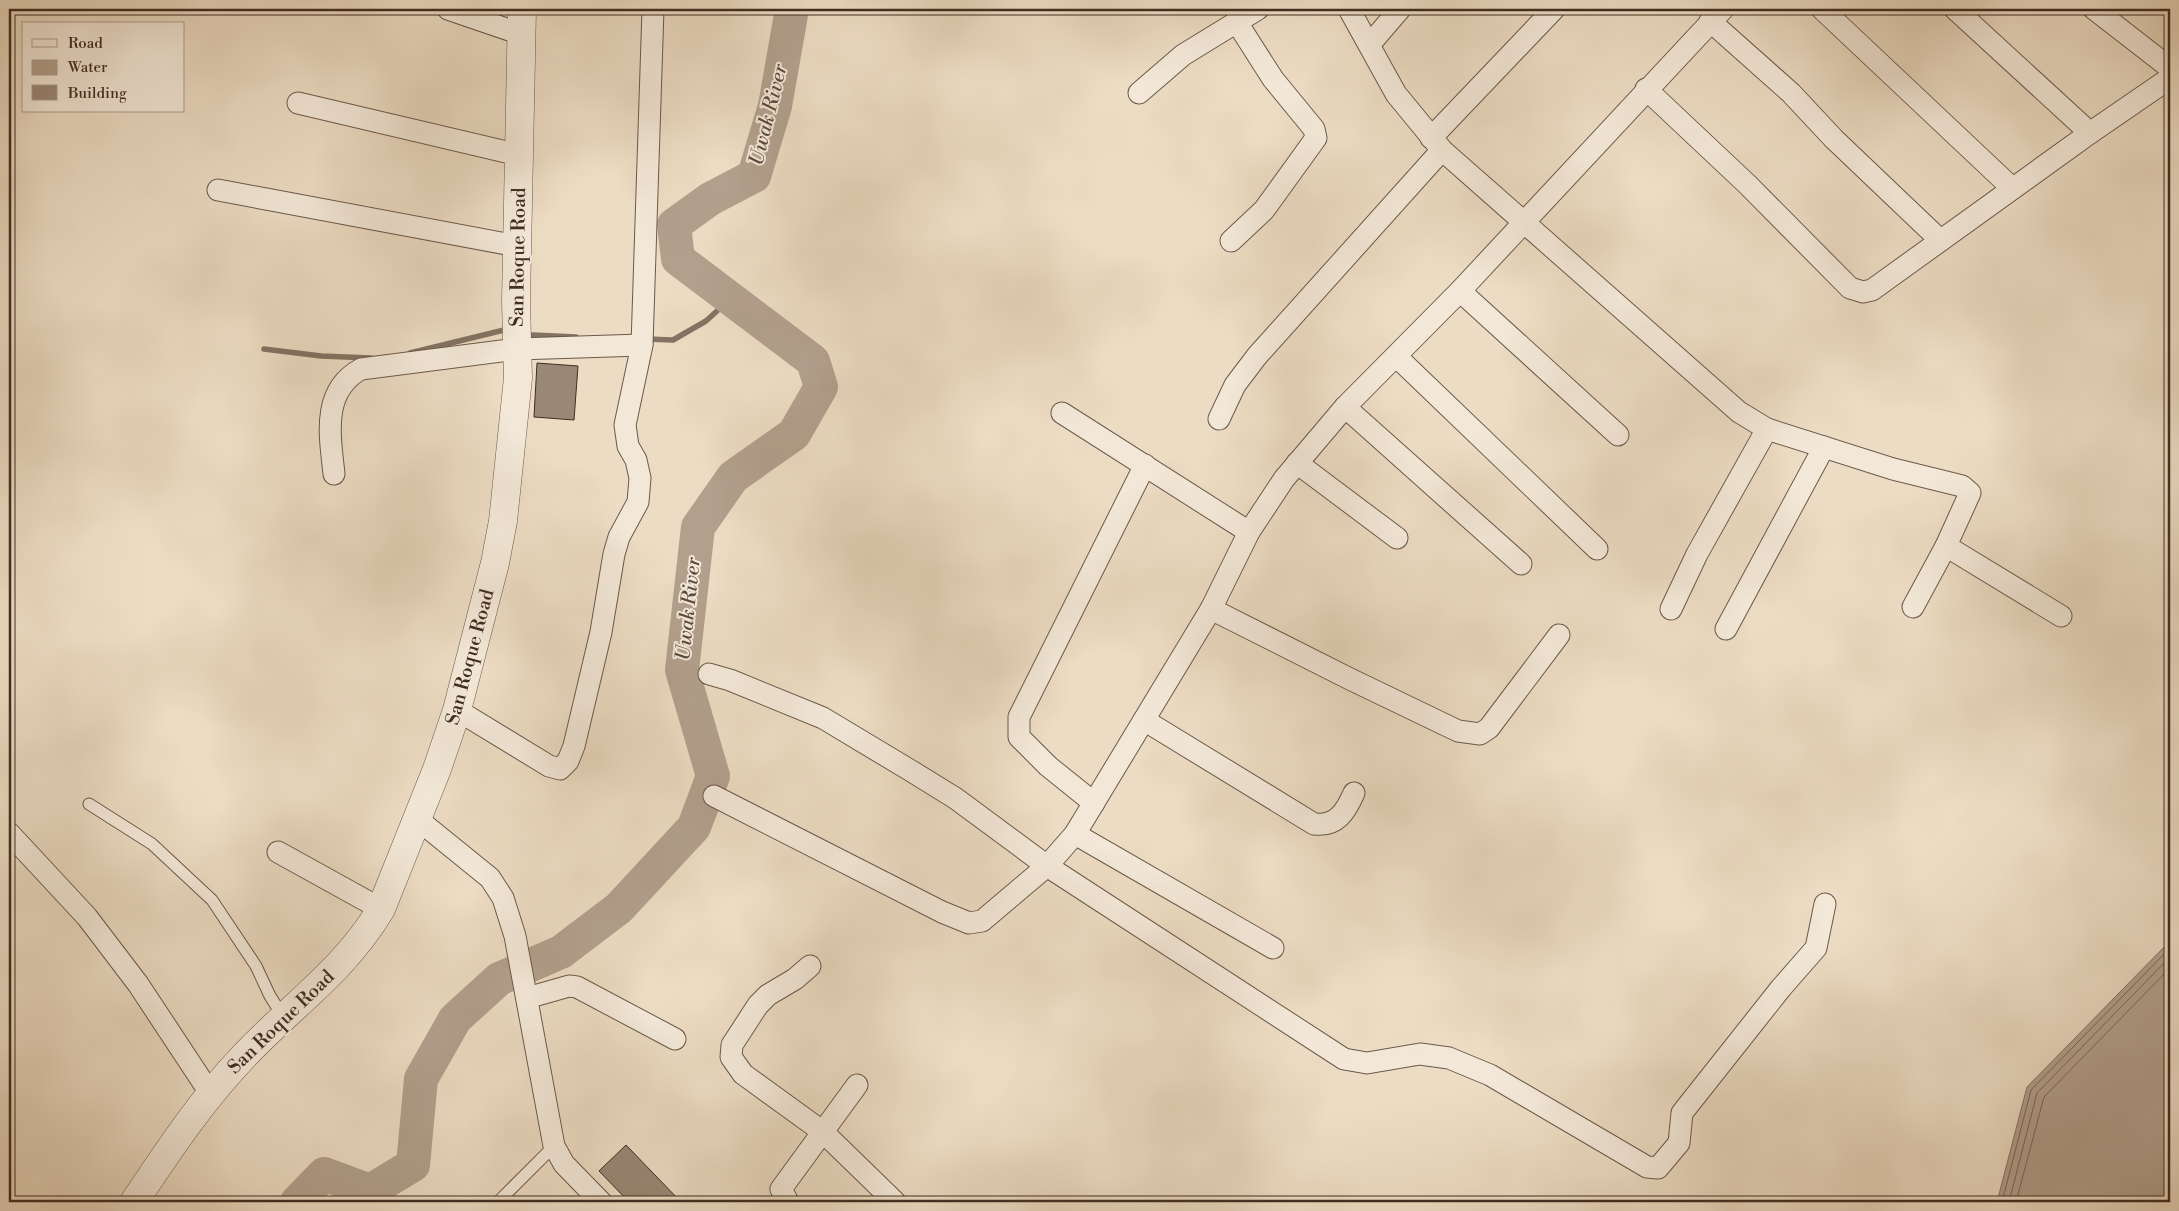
<svg xmlns="http://www.w3.org/2000/svg" width="2179" height="1211" font-family="'Libre Bodoni',serif">
  <rect width="100%" height="100%" fill="#ecdcc3"/>
  <filter id="stains"><feTurbulence type="fractalNoise" baseFrequency=".004" numOctaves="4"/><feColorMatrix values="0 0 0 0 .2 0 0 0 0 .09 0 0 0 0 .02 0 0 0 .5 -.17"/></filter>
  <radialGradient id="worn" r=".72"><stop offset=".6" stop-color="#630" stop-opacity="0"/><stop offset="1" stop-color="#630" stop-opacity=".3"/></radialGradient>
  <!-- water -->
  <path fill="#b2a08d" stroke="#847263" d="M2170,941V1202H1997L2027,1087Z"/>
  <g fill="none" stroke-linecap="round" stroke-linejoin="round">
    <!-- shore -->
    <g stroke="#796658" stroke-width="1">
      <path d="M2002,1202L2031,1090L2170,948"/>
      <path d="M2009,1202L2037,1093L2170,957"/>
      <path d="M2016,1202L2044,1097L2170,968"/>
    </g>
    <!-- stream -->
    <g stroke="#847263" stroke-width="5.5">
      <path d="M533,335L576,337"/>
      <path d="M646,339L673,340L706,321L717,311"/>
      <path d="M264,349L321,356L371,358"/>
      <path d="M410,353L504,330"/>
    </g>
    <!-- river -->
    <path stroke="#b2a08d" stroke-width="34" d="M297,1202L324,1174L370,1191L413,1165L421,1079L455,1019L499,979L561,952L619,908L694,827L713,776L682,670L698,527L733,477L794,434L821,387L813,361L678,259L674,225L710,199L754,176L775,106L792,9"/>
  </g>
  <!-- building -->
  <g fill="#998876" stroke="#402d23">
    <path d="M537,363L578,366L574,420L534,417Z"/>
    <path d="M626,1145L681,1202H629L599,1171Z"/>
  </g>
  <g fill="none" stroke-linecap="round" stroke-linejoin="round">
    <defs>
      <g id="service">
        <path d="M89,804L152,844L212,900L256,966L270,996L284,1018"/>
        <path d="M498,1202L554,1146"/>
      </g>
      <g id="minor">
        <path d="M448,9L521,34"/>
        <path d="M1349,9L1396,94L1442,150L1739,412L1767,429L1893,469L1962,486L1970,493L1946,546L2061,616"/>
        <path d="M1822,9L2012,188"/>
        <path d="M1955,9L2090,133L2170,78"/>
        <path d="M2094,9L2170,68"/>
        <path d="M1710,21L1791,93L1834,139L1940,240"/>
        <path d="M1370,44L1400,9"/>
        <path d="M1646,89L1748,185L1850,288L1863,292L1872,290L2090,133"/>
        <path d="M1139,93L1183,55L1258,9"/>
        <path d="M298,103L519,155"/>
        <path d="M1431,138L1554,9"/>
        <path d="M218,190L517,246"/>
        <path d="M1231,241L1264,210L1316,138L1314,129L1273,79L1236,21"/>
        <path d="M1460,291L1618,435"/>
        <path d="M1397,357L1597,549"/>
        <path d="M1345,407L1521,564"/>
        <path d="M1062,413L1249,532"/>
        <path d="M1219,419L1235,385L1257,356L1442,150"/>
        <path d="M1297,463L1397,538"/>
        <path d="M334,474C330,436 321,391 361,369L517,349L642,345"/>
        <path d="M1913,607L1946,546"/>
        <path d="M1211,609L1350,679L1458,731L1480,734L1489,728L1559,635"/>
        <path d="M1671,609L1697,554L1767,429"/>
        <path d="M1726,629L1824,447"/>
        <path d="M709,674L730,680L823,718L908,769L955,798L1047,866L1344,1059L1367,1063L1420,1054L1449,1058L1490,1075L1647,1167L1658,1168L1679,1143L1682,1113L1781,988L1816,948L1825,904"/>
        <path d="M457,710L549,766L560,769L568,761L574,746L601,632L614,554L619,537L638,502L640,478L636,460L628,446L625,425L642,345L653,9"/>
        <path d="M1144,720L1314,824C1337,827 1346,811 1354,793"/>
        <path d="M714,796L942,912L969,923L982,921L1047,866L1075,834L1211,609L1249,532L1284,479L1345,407L1460,291L1723,9"/>
        <path d="M1094,803L1048,766L1019,737V717L1145,465"/>
        <path d="M416,818L490,878L503,898L515,936L554,1146L564,1164L601,1202"/>
        <path d="M9,833L87,917L138,984L210,1093"/>
        <path d="M1075,834L1273,948"/>
        <path d="M278,852L381,909"/>
        <path d="M810,966L795,979L768,995L758,1005L732,1045L731,1057L743,1074L823,1132L895,1202"/>
        <path d="M527,998L569,986L577,987L675,1039"/>
        <path d="M788,1202L781,1189L857,1085"/>
      </g>
      <path id="tertiary" d="M134,1202C168,1151 201,1101 244,1056C291,1006 345,970 381,909L437,769L457,710L495,563L503,521L518,378L516,301L522,9"/>
    </defs>
    <!-- service casing -->
    <use href="#service" stroke="#6b594b" stroke-width="13"/>
    <!-- minor casing -->
    <use href="#minor" stroke="#6b594b" stroke-width="23"/>
    <!-- tertiary casing -->
    <use href="#tertiary" stroke="#6b594b" stroke-width="29"/>
    <!-- service -->
    <use href="#service" stroke="#f3e8d8" stroke-width="11"/>
    <!-- minor -->
    <use href="#minor" stroke="#f3e8d8" stroke-width="21"/>
    <!-- tertiary -->
    <use href="#tertiary" stroke="#f3e8d8" stroke-width="28"/>
  </g>
  <g text-anchor="middle" dominant-baseline="central" stroke-width="4" stroke-linejoin="round" paint-order="stroke">
    <!-- street labels -->
    <g font-size="19" fill="#402d23" stroke="#f3e8d8">
      <text transform="translate(518 257) rotate(-89)">San Roque Road</text>
      <text transform="translate(470 657) rotate(-75)">San Roque Road</text>
      <text transform="translate(281 1022) rotate(-44)">San Roque Road</text>
    </g>
    <!-- water labels -->
    <g font-size="20" font-style="italic" fill="#5c4a3e" stroke="#f3e8d8">
      <text transform="translate(769 115) rotate(-76)">Uwak River</text>
      <text transform="translate(689 609) rotate(-84)">Uwak River</text>
    </g>
  </g>
  <!-- margin -->
  <rect width="2179" height="1211" fill="none" stroke="#ecdcc3" stroke-width="30"/>
  <rect x="10" y="10" width="2159" height="1191" fill="none" stroke="#402d23" stroke-width="2.5"/>
  <rect x="15" y="15" width="2149" height="1181" fill="none" stroke="#402d23"/>
  <!-- legend -->
  <rect x="22" y="22" width="162" height="90" fill="#f3e8d8" stroke="#ab9d90"/>
  <rect x="32" y="39" width="25" height="8" fill="#f3e8d8" stroke="#ab9d90"/>
  <text x="68" y="48" font-size="15" fill="#402d23">Road</text>
  <rect x="32" y="60" width="25" height="15" fill="#b2a08d" stroke="#ab9d90"/>
  <text x="68" y="72" font-size="15" fill="#402d23">Water</text>
  <rect x="32" y="85" width="25" height="15" fill="#998876" stroke="#ab9d90"/>
  <text x="68" y="98" font-size="15" fill="#402d23">Building</text>
  <rect width="100%" height="100%" filter="url(#stains)"/>
  <rect width="100%" height="100%" fill="url(#worn)"/>
</svg>
